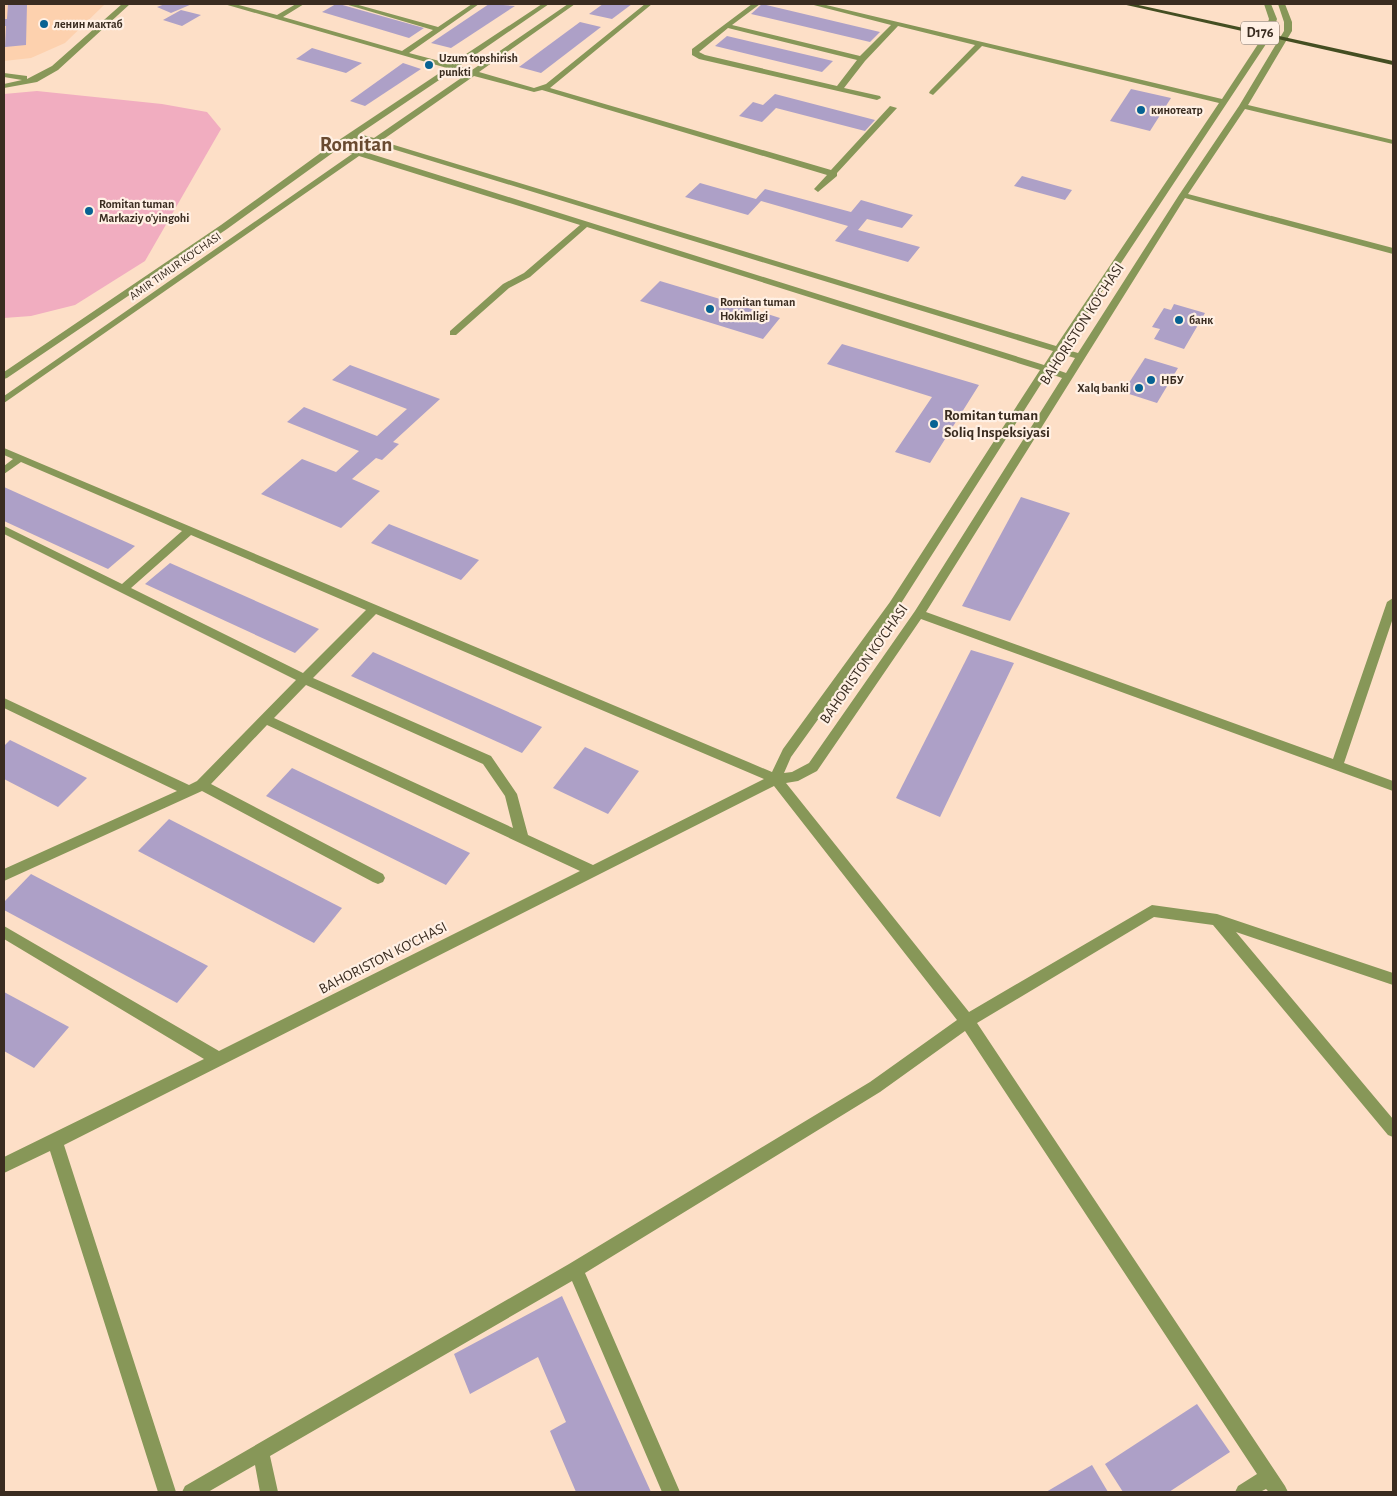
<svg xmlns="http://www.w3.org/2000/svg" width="1397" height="1496" font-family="'Alegreya Sans',sans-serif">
  <rect width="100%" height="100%" fill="#fddfc7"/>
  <!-- built -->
  <path fill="#fdd1ae" d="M4,4H105L65,43L31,58L4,61Z"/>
  <!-- green -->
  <path fill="#f1adc0" d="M37,91L162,104L207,112L221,129L145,261L75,305L31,316L4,318V94Z"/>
  <!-- building -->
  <g fill="#ada0c7">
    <path d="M8,4H27L26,45L5,47L6,26H4V19H7Z"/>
    <path d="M165,4H192L171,13L157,7Z"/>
    <path d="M336,4H339L424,28L409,38L322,12Z"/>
    <path d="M489,4L515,6L451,48L431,43Z"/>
    <path d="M603,4H632L612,19L589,14Z"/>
    <path d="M762,4L880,32L870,42L751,14Z"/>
    <path d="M181,10L201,15L182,26L163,20Z"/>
    <path d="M580,22L601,27L541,73L519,67Z"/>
    <path d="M727,36L833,61L822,72L715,46Z"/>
    <path d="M312,48L362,63L346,73L296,59Z"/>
    <path d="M403,63L421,69L365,106L350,101Z"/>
    <path d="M1131,89L1171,98L1150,131L1110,121Z"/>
    <path d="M775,94L875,120L865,131L776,108L762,122L739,116L753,102L763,105Z"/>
    <path d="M1022,176L1072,190L1065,200L1014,186Z"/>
    <path d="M700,183L756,199L765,189L851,212L861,200L913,215L902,228L867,219L858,230L920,247L908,262L835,241L848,226L761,201L748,215L685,197Z"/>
    <path d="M660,281L720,299L780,318L763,339L640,301Z"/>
    <path d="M1174,304L1205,313L1184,349L1154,339L1160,329L1152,327L1164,308L1171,310Z"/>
    <path d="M842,344L979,385L930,463L895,452L932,397L827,364Z"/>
    <path d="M1145,358L1178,368L1157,403L1123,392Z"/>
    <path d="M350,365L440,399L393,442L399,444L382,460L376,458L352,479L380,491L341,528L261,494L302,459L336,472L359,451L287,422L304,407L377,436L407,409L332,380Z"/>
    <path d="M4,487L135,546L108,569L4,521Z"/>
    <path d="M1021,497L1070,513L1010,621L962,606Z"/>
    <path d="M389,524L479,560L461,580L371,543Z"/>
    <path d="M170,563L319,629L295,653L145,584Z"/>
    <path d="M971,650L1014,663L940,817L896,798Z"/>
    <path d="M373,652L542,727L522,753L351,676Z"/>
    <path d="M10,740L87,778L58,807L4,779V746Z"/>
    <path d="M585,747L639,771L608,814L553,788Z"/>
    <path d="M292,768L470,853L446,885L266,796Z"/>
    <path d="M169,819L342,908L314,943L138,851Z"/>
    <path d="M31,874L208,966L177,1003L4,910V902Z"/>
    <path d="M4,992L69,1027L34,1068L4,1051Z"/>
    <path d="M562,1296L651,1492H576L550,1431L566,1422L538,1357L470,1394L454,1354Z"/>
    <path d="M1197,1404L1230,1452L1169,1492H1123L1105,1464Z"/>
    <path d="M1092,1465L1108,1492H1046Z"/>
  </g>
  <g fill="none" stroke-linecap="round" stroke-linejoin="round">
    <!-- minor -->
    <g fill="#879758" fill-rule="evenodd">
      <path d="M122,4H130L58,70L37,82L4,88V84L22,80L4,77V73L27,76V79L52,66Z"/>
      <path d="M224,4H235L277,15L296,4H304L283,17L402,51L433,30L345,4H355L438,27L472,4H479L409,53L451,64L542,4H549L459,66L472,70L568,4H575L479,72L534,88L546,84L645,4H652L550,88L831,170L890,106L897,108L837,173V176L818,192L814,189L827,175L542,90L534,92L474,76L381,141L1056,346L1219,103L982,46L933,95L929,93L930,91L975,45L898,26L865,61L844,88L880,96L881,98L877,100L699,59L692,55V49L752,4H760L732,25L860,56L891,25L810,4H822L1222,99L1264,35L1269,19L1264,4H1271L1277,19L1272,35L1064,349L1078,353L1179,195L1239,106L1284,31V22L1278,4H1285L1292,22V31L1248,105L1393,140V144L1245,109L1188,194L1393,248V254L1185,198L926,612L1333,759L1387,602L1393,598V618L1344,763L1393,781V791L921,619L817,771L798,781L786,783L969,1012L1152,905L1217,914L1393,973V985L1236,932L1393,1119V1137L1388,1135L1213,925L1154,917L977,1023L1285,1486L1288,1492H1269L1266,1489L1260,1492H1235L1238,1486L1257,1474L965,1031L880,1092L585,1273L680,1492H662L572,1281L270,1456L278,1492H260L255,1465L208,1492H182L185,1486L569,1264L870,1082L957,1020L774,786L64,1145L176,1492H158L50,1151L4,1173V1157L204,1059L4,939V926L219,1051L580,871L267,725L211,784L383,874L385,878L383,882L378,884L373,882L202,791L4,881V869L177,791L4,708V698L189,785L197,781L296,680L4,534V526L122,584L182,531L21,462L4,474V466L13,459L4,455V448L772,772L783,749L890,602L1040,370L587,227L530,277L509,288L456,335H450V331L503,284L524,273L580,225L359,156L4,403V396L352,154L338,149L227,229L7,378L4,379V372L221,225L333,144L447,68ZM728,28L857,60L837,86L705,55L699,52ZM454,70L467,74L374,138L359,134ZM354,138L369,142L357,150L343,146ZM376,144L1053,351L1044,365L365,152ZM1061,354L1075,358L1066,373L1052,368ZM1048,373L1062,378L915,611L809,763L792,772L784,773L791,757L898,608ZM191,535L366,610L303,673L131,588ZM376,614L764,779L593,865L528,835L517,794L491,756L313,678ZM306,685L483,764L505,796L513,828L274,718Z"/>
    </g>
    <!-- major -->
    <path fill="#444e22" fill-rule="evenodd" d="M1122,4H1134L1393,61V65Z"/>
  </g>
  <!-- markers -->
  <g fill="#076293" stroke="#fff0e4" stroke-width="2">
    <circle cx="44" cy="24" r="5"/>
    <circle cx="429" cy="65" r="5"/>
    <circle cx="1141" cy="110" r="5"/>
    <circle cx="89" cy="211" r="5"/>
    <circle cx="710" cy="309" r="5"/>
    <circle cx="1179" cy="320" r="5"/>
    <circle cx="1151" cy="380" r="5"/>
    <circle cx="1139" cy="388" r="5"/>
    <circle cx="934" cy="424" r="5"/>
  </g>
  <g text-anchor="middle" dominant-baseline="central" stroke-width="4.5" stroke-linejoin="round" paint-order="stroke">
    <!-- far-poi labels -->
    <g font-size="12" font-weight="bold" fill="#3a2c20" stroke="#fff0e4" text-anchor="start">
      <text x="54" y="24">ленин мактаб</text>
      <text x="439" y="58">Uzum topshirish<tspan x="439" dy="14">punkti</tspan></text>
      <text x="1151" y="110">кинотеатр</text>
      <text x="99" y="204">Romitan tuman<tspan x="99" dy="14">Markaziy o'yingohi</tspan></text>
      <text x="720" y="302">Romitan tuman<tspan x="720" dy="14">Hokimligi</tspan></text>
      <text x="1189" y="320">банк</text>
      <text x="1161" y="380">НБУ</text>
      <text x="1129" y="388" text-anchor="end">Xalq banki</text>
    </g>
    <!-- far-street labels -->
    <g font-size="12" fill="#3a2c20" stroke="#fff0e4">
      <text transform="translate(175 266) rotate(-35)">AMIR TIMUR KO‘CHASI</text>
    </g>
    <!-- shield labels -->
    <rect fill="#fff0e4" stroke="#75675b" stroke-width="1" x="1241" y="21.5" width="38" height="23" rx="4"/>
    <g font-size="14" font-weight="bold" fill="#3a2c20">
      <text x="1260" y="33">D176</text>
    </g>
    <!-- street labels -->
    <g font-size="15" fill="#3a2c20" stroke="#fff0e4">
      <text transform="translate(1082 324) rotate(-57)">BAHORISTON KO‘CHASI</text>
      <text transform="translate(864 664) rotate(-55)">BAHORISTON KO‘CHASI</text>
      <text transform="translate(383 958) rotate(-27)">BAHORISTON KO‘CHASI</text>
    </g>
    <!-- poi labels -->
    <g font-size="15" font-weight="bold" fill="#3a2c20" stroke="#fff0e4" text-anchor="start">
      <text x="944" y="415">Romitan tuman<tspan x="944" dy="17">Soliq Inspeksiyasi</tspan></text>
    </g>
    <!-- far-town labels -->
    <g font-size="21" font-weight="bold" fill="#694a30" stroke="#fff0e4">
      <text x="356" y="144">Romitan</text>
    </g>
  </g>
  <!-- border -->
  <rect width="1397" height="1496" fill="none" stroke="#3a2c20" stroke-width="10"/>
</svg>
